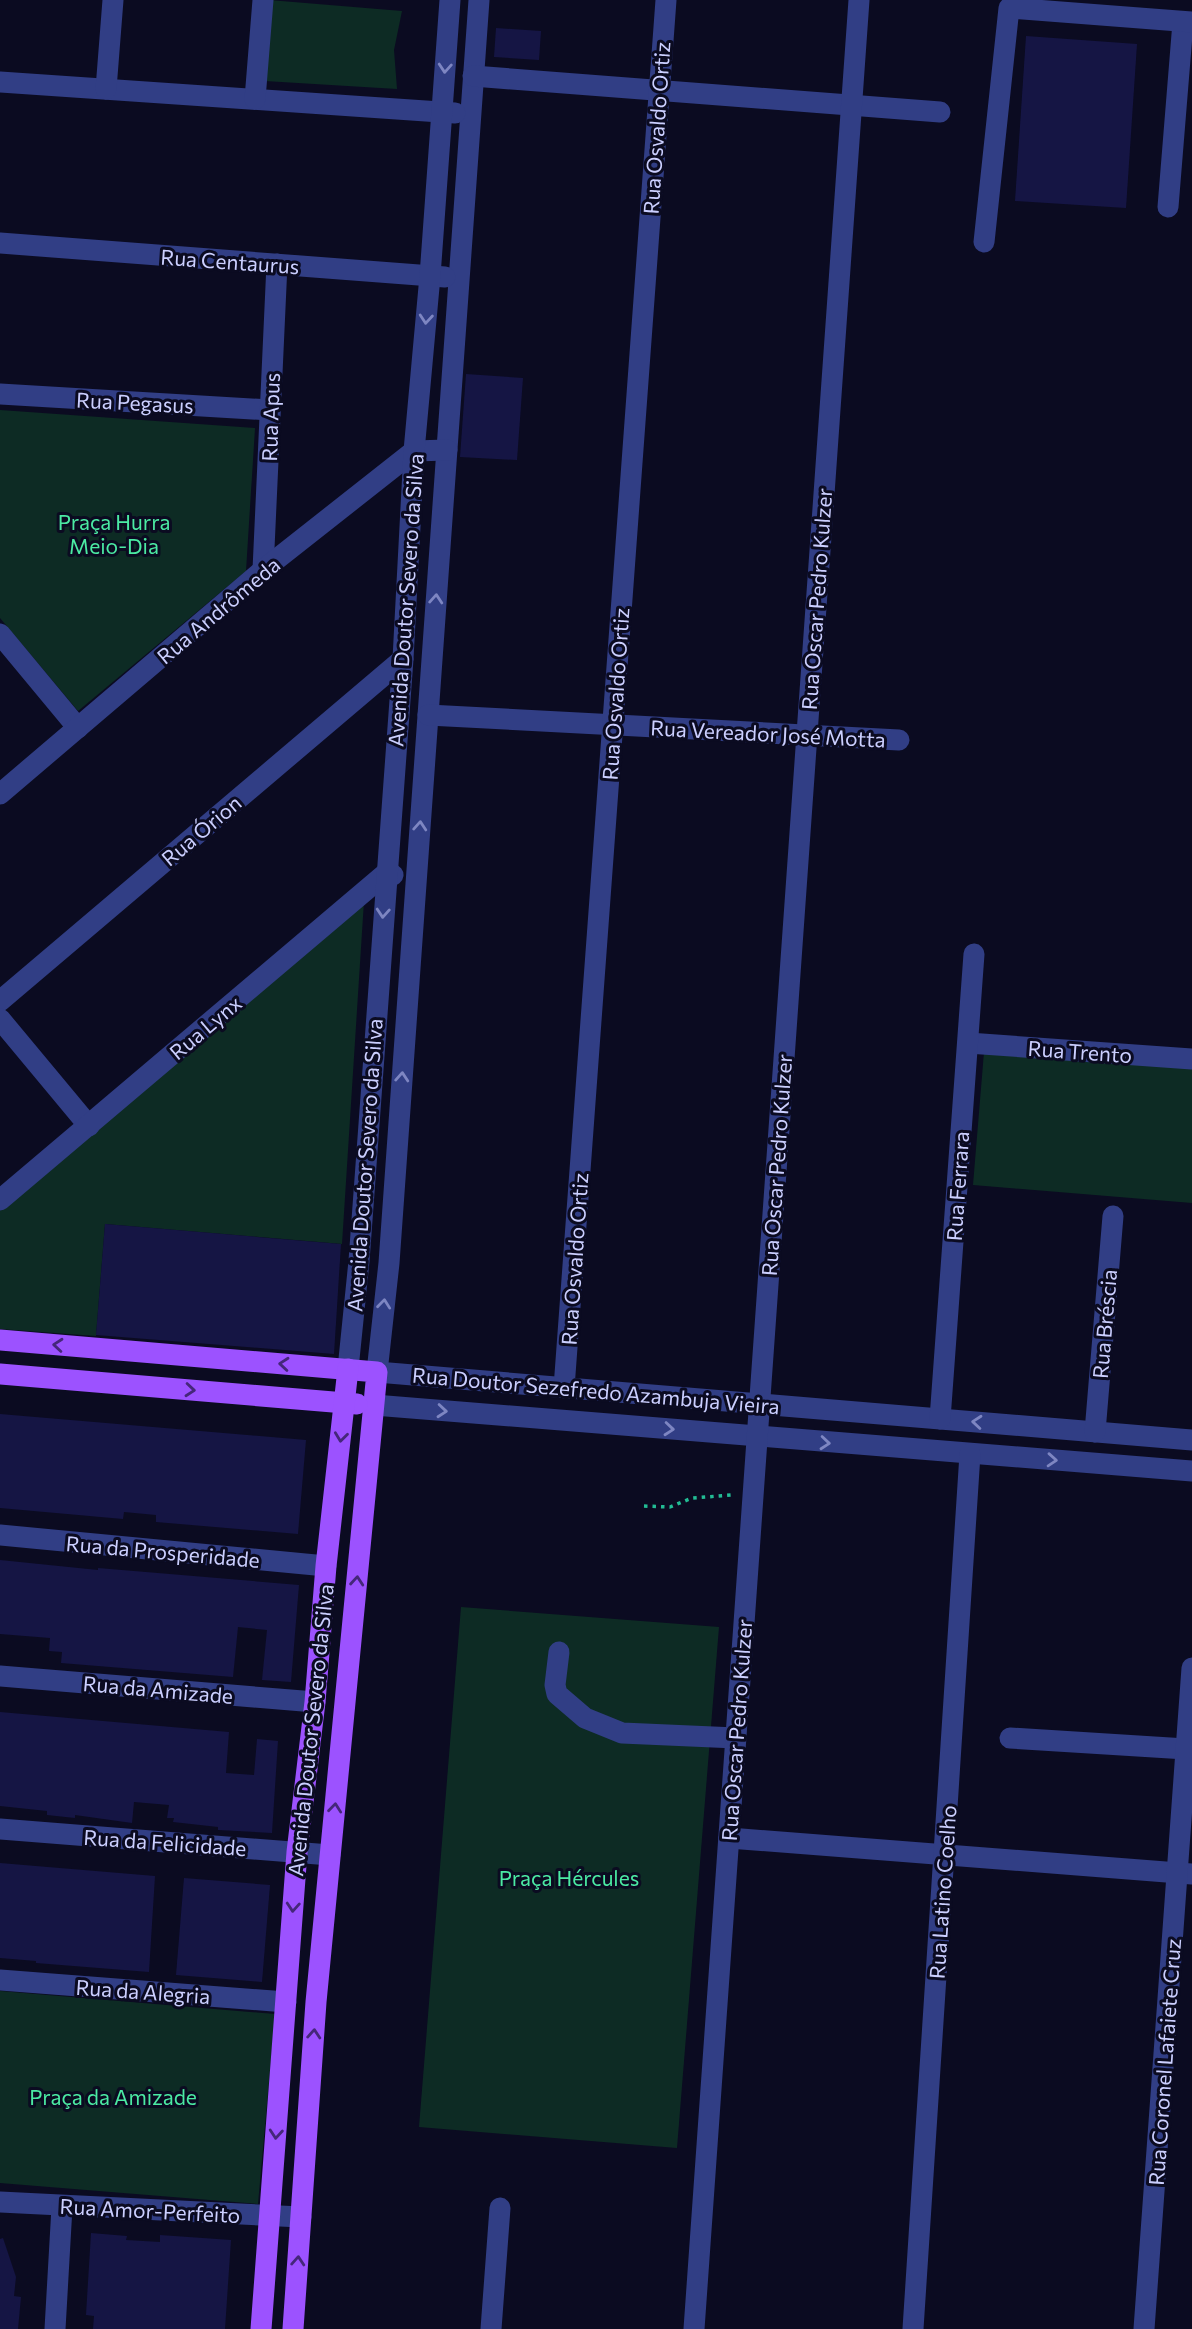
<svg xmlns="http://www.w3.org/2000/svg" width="1192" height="2329" font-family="Commissioner,sans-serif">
  <rect width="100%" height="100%" fill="#0b0b21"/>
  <!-- green -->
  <g fill="#0d2b24">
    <path d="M269,0L402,11L394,50L397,89L265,81Z"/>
    <path d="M0,410L255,428L246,571L78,711L0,618Z"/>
    <path d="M364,901L342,1244L105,1224L96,1336L0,1329V1209Z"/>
    <path d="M984,1052L1192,1068V1203L973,1185Z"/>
    <path d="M461,1607L719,1627L677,2148L419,2127Z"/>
    <path d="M0,1991L275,2014L258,2204L0,2183Z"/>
  </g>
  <!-- building -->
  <g fill="#151544">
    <path d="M496,28L541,31L539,60L494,57Z"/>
    <path d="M1026,36L1137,44L1126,208L1015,201Z"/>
    <path d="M466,374L523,378L517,460L460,457Z"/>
    <path d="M105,1224L341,1244L334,1354L96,1335Z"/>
    <path d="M0,1414L306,1440L298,1534L156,1522V1515L124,1512L123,1519L0,1508Z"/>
    <path d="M0,1560L98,1570V1568L299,1585L291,1682L262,1680L267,1630L238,1627L233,1677L61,1663L62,1652L49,1651L50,1638L0,1634Z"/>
    <path d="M0,1712L229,1732L226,1773L254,1775L257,1739L278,1741L272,1833L218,1830V1827L173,1822L174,1818H167L169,1805L134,1802L132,1823L75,1815V1818L47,1815V1811L0,1806Z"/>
    <path d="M0,1863L155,1876L149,1972L36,1963V1961L0,1958Z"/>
    <path d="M184,1878L270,1885L262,1982L176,1975Z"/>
    <path d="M91,2233L127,2236L126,2240L160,2242V2235L231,2240L225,2329H93L94,2316L86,2315Z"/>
    <path d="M3,2238L16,2277L14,2296L21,2297L18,2329H0V2239Z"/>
  </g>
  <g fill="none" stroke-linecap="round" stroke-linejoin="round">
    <!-- path -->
    <path stroke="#22bc94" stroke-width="3.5" stroke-dasharray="3.5 5" stroke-linecap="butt" d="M644,1506L670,1507L692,1498L732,1495"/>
    <!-- minor -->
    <g stroke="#313e85" stroke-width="21">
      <path d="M479,0L389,1263L377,1372L1192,1440"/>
      <path d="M473,76L940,112"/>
      <path d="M0,82L455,113"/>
      <path d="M106,89L113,0"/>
      <path d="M255,99L263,0"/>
      <path d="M1168,207L1183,22"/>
      <path d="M984,242L1009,8L1192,22"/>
      <path d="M0,243L445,277"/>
      <path d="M0,394L270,410"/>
      <path d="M263,570L277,264"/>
      <path d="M0,634L78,728"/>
      <path d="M428,715L899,740"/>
      <path d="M0,794L263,570L414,451L447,450"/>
      <path d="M0,1001L403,659"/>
      <path d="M0,1019L89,1126"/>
      <path d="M968,1043L1192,1059"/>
      <path d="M0,1200L385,874L393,875"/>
      <path d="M348,1369L359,1261L403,659L414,451L430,276L450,0"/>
      <path d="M564,1388L666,0"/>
      <path d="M374,1405L1192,1471"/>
      <path d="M940,1419L974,954"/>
      <path d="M1095,1432L1113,1216"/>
      <path d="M0,1535L326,1566"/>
      <path d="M559,1652L555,1685L557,1694L585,1718L622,1733L736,1738"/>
      <path d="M0,1676L315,1702"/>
      <path d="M1010,1738L1186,1749"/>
      <path d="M0,1829L330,1855"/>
      <path d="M729,1838L1192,1874"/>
      <path d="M0,1980L286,2002"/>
      <path d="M0,2202L301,2217"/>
      <path d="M55,2329L62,2207"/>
      <path d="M491,2329L500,2208"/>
      <path d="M694,2329L859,0"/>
      <path d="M913,2329L970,1454"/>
      <path d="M1144,2329L1192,1668"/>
    </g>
    <!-- major -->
    <g stroke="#9c52ff" stroke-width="21">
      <path d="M0,1340L377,1372L316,2002L293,2329"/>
      <path d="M0,1374L357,1404"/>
      <path d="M261,2329L297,1852L315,1702L326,1566L348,1369"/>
    </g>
  </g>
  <!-- one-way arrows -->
  <defs><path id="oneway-chevron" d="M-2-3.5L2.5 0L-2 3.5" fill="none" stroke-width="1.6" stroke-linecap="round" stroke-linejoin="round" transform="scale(1.75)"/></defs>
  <g stroke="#7e86c2">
    <use href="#oneway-chevron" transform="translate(445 68) rotate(94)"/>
    <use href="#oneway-chevron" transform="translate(426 319) rotate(95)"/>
    <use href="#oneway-chevron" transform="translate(436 599) rotate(-86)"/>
    <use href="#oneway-chevron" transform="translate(420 826) rotate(-86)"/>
    <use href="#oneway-chevron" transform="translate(383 913) rotate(94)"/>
    <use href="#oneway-chevron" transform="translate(402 1077) rotate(-86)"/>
    <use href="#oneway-chevron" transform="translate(384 1304) rotate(-84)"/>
    <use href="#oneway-chevron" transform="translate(442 1411) rotate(5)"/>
    <use href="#oneway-chevron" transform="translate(977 1422) rotate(-175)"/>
    <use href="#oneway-chevron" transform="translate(669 1429) rotate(5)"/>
    <use href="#oneway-chevron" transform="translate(825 1443) rotate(5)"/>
    <use href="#oneway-chevron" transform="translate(1052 1460) rotate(4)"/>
  </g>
  <g stroke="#45277a">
    <use href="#oneway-chevron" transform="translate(58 1345) rotate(-175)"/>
    <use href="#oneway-chevron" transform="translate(284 1364) rotate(-175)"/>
    <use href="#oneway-chevron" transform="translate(190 1390) rotate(5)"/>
    <use href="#oneway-chevron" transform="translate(341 1437) rotate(97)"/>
    <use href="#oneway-chevron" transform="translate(357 1581) rotate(-85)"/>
    <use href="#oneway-chevron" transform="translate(335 1808) rotate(-84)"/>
    <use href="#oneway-chevron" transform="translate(293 1907) rotate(94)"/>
    <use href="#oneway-chevron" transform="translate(314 2034) rotate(-86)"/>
    <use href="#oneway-chevron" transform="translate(276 2134) rotate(95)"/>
    <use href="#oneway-chevron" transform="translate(298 2261) rotate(-86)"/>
  </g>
  <g text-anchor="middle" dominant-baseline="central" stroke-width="6" stroke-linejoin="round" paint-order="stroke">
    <!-- street labels -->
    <g font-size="21" fill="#cbcfff" stroke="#0b0b21">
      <text transform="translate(656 128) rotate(-86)">Rua Osvaldo Ortiz</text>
      <text transform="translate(230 261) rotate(4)">Rua Centaurus</text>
      <text transform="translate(135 402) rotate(3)">Rua Pegasus</text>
      <text transform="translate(270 417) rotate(-88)">Rua Apus</text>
      <text transform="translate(816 599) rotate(-86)">Rua Oscar Pedro Kulzer</text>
      <text transform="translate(405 600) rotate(-86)">Avenida Doutor Severo da Silva</text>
      <text transform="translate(218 610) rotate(-40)">Rua Andrômeda</text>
      <text transform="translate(615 694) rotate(-86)">Rua Osvaldo Ortiz</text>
      <text transform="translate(768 733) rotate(3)">Rua Vereador José Motta</text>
      <text transform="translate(201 830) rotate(-40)">Rua Órion</text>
      <text transform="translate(205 1027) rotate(-40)">Rua Lynx</text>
      <text transform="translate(1080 1051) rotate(4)">Rua Trento</text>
      <text transform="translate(364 1165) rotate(-86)">Avenida Doutor Severo da Silva</text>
      <text transform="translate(776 1165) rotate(-86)">Rua Oscar Pedro Kulzer</text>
      <text transform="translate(957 1186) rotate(-86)">Rua Ferrara</text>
      <text transform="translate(574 1259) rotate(-86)">Rua Osvaldo Ortiz</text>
      <text transform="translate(1104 1324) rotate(-85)">Rua Bréscia</text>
      <text transform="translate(596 1390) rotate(5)">Rua Doutor Sezefredo Azambuja Vieira</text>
      <text transform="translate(163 1551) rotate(5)">Rua da Prosperidade</text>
      <text transform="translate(158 1689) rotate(5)">Rua da Amizade</text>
      <text transform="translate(310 1730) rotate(-84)">Avenida Doutor Severo da Silva</text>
      <text transform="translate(736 1730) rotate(-86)">Rua Oscar Pedro Kulzer</text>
      <text transform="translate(165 1842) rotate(4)">Rua da Felicidade</text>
      <text transform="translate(942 1892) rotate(-86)">Rua Latino Coelho</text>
      <text transform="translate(143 1991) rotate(4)">Rua da Alegria</text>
      <text transform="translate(1164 2062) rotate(-86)">Rua Coronel Lafaiete Cruz</text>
      <text transform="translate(150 2210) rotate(3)">Rua Amor-Perfeito</text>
    </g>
    <!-- park labels -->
    <g font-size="21" fill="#4beaa3" stroke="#0b0b21">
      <text x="114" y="521">Praça Hurra<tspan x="114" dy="24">Meio-Dia</tspan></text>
      <text x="569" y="1877">Praça Hércules</text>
      <text x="113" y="2096">Praça da Amizade</text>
    </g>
  </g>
</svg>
